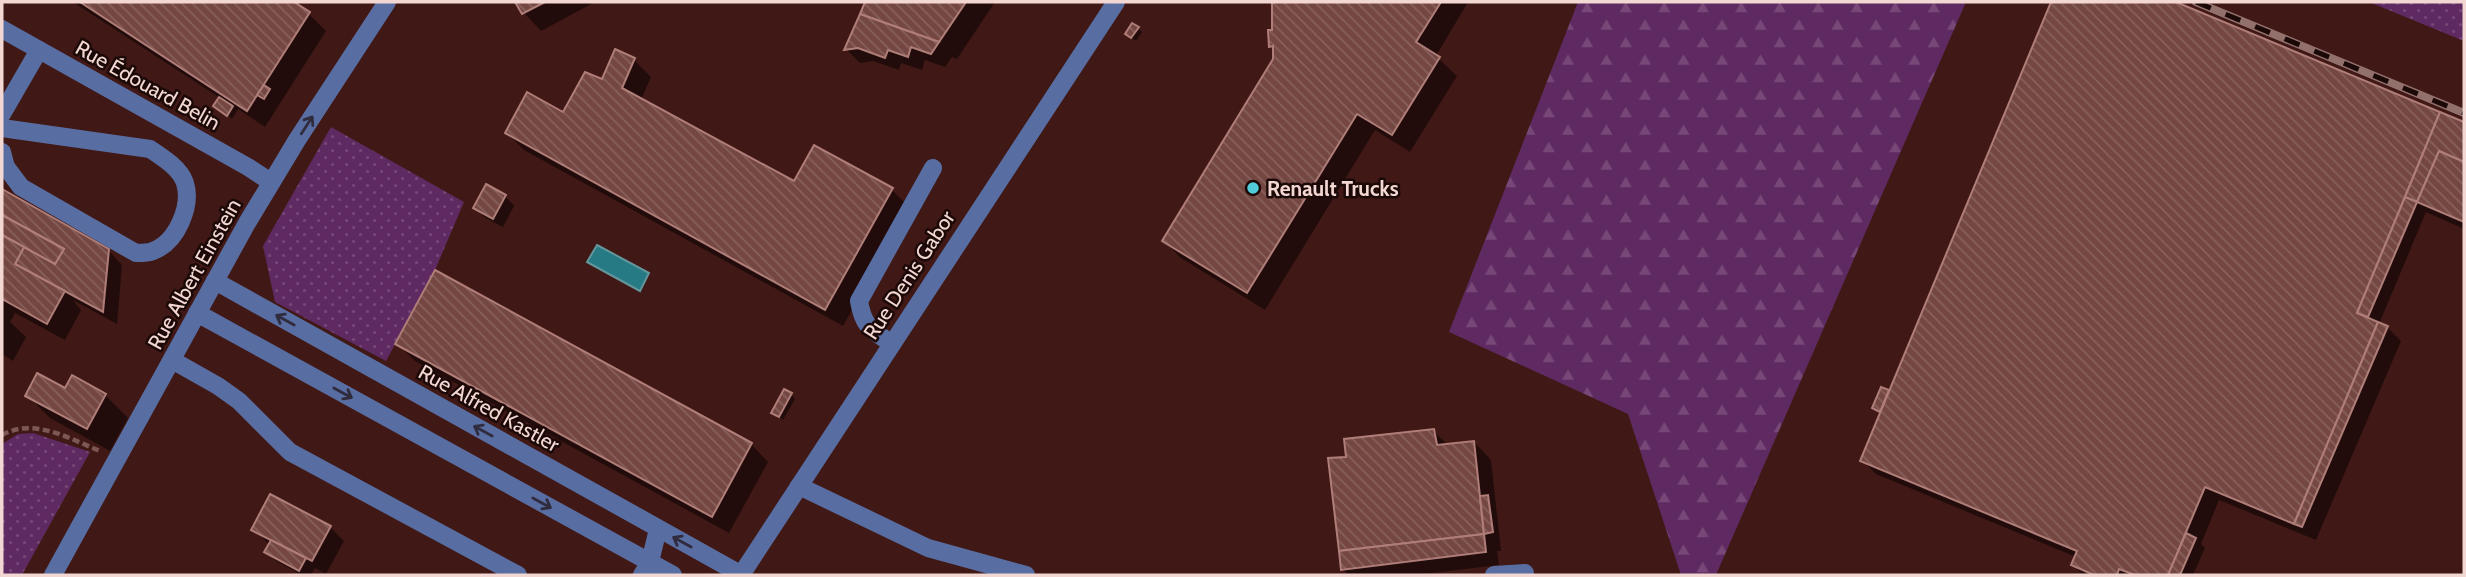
<svg xmlns="http://www.w3.org/2000/svg" width="2466" height="577" font-family="Cabin,sans-serif">
  <defs>
    <pattern id="grass-dots" width="8" height="8" patternUnits="userSpaceOnUse" patternTransform="scale(1.75)"><rect width="8" height="8" fill="#5f2961"/><path d="M2 2h.1M6 6h.1" fill="none" stroke="#764777" stroke-width="1.8" stroke-linecap="round"/></pattern>
    <pattern id="forest-firs" width="22" height="20" patternUnits="userSpaceOnUse" patternTransform="scale(1.75)"><rect width="22" height="20" fill="#5f2961"/><path d="M5 1l3.5 6h-7zM16 11l3.5 6h-7z" fill="#764777"/></pattern>
    <pattern id="building-back-hatch" width="6" height="6" patternUnits="userSpaceOnUse" patternTransform="scale(1.75)"><rect width="6" height="6" fill="#744742"/><path d="M-1 5l2 2M0 0l6 6M5-1l2 2" fill="none" stroke="#88615c"/></pattern>
  </defs>
  <rect width="100%" height="100%" fill="#401815"/>
  <!-- grass -->
  <g fill="url(#grass-dots)">
    <path d="M2369,2H2462L2464,3V41Z"/>
    <path d="M331,127L464,202L435,270L386,361L275,302L263,246Z"/>
    <path d="M33,433L90,452L22,575H2V444L18,434Z"/>
  </g>
  <!-- forest -->
  <path fill="url(#forest-firs)" d="M1578,2H1966L1716,575H1681L1628,414L1449,332Z"/>
  <!-- water -->
  <path fill="#257a84" stroke="#63969c" stroke-width="2" d="M597,245L649,273L640,291L587,262Z"/>
  <!-- shadow -->
  <g fill="#0007">
    <path d="M73,2H291L309,14L326,31L265,127L238,109L232,119L215,106L220,98Z"/>
    <path d="M517,2H595L541,31L524,13Z"/>
    <path d="M867,2H995L957,59L952,57L945,67L925,60L922,70L901,63L899,70L873,61L860,63L847,50Z"/>
    <path d="M1273,2H1468L1436,56L1457,76L1410,152L1375,130L1265,310L1181,258L1164,241L1275,60V50L1271,46L1274,32Z"/>
    <path d="M2053,2H2172L2464,124V229L2426,212L2379,324L2387,327L2401,341L2316,540L2219,500L2201,544L2205,548L2193,575H2083L2073,565L2076,557L1876,474L1862,460L1882,413L1874,407L1882,389L1890,394Z"/>
    <path d="M1138,28L1142,32L1136,41L1128,34Z"/>
    <path d="M634,60L651,77L641,100L795,184L891,189L909,207L843,326L524,150L507,133L564,115L603,81Z"/>
    <path d="M2,191L108,250L122,265L117,324L73,300L81,310L65,340L15,313L10,322L26,337L13,361L2,354Z"/>
    <path d="M505,196L514,206L503,227L484,217L475,208Z"/>
    <path d="M397,343L751,444L768,462L729,533L415,361Z"/>
    <path d="M66,391L105,395L128,418L110,451L50,418L27,395Z"/>
    <path d="M791,394L795,399L783,420L773,412Z"/>
    <path d="M1433,431L1448,445L1474,442L1491,460L1501,551H1497L1499,565L1416,575H1349L1342,569L1348,458Z"/>
    <path d="M330,527L344,541L326,574L315,568L311,575H302L276,561L266,552L270,545L253,529Z"/>
  </g>
  <!-- building -->
  <g fill="url(#building-back-hatch)" stroke="#b07e79" stroke-width="2">
    <path d="M80,2H294L310,12L247,111Z"/>
    <path d="M515,2H545L522,14Z"/>
    <path d="M865,2H966L939,42L860,14Z"/>
    <path d="M1272,2H1441L1416,42L1440,57L1392,135L1357,114L1247,293L1162,241L1273,59V46L1269,47L1268,30H1272Z"/>
    <path d="M2051,2H2176L2440,112L2357,313L2378,322L2294,524L2205,487L2168,575H2135L2119,569L2117,575H2094L2071,565L2077,551L1860,461Z"/>
    <path d="M860,14L939,42L931,54L911,47L908,57L888,50L885,58L858,48L844,50Z"/>
    <path d="M1132,23L1139,27L1131,38L1125,34Z"/>
    <path d="M615,49L635,58L622,88L794,181L814,145L893,188L825,310L505,133L527,92L563,112L585,72L602,79Z"/>
    <path d="M264,85L270,89L264,99L257,95Z"/>
    <path d="M219,97L233,106L227,116L213,106Z"/>
    <path d="M2440,112L2464,122V162L2439,151L2417,202L2405,197Z"/>
    <path d="M2439,151L2464,162V222L2417,202Z"/>
    <path d="M486,184L506,195L493,219L473,208Z"/>
    <path d="M2,189L109,249L103,312L15,264L24,247L55,264L64,249L2,215Z"/>
    <path d="M2405,197L2417,202L2368,317L2357,313Z"/>
    <path d="M2,215L64,249L55,264L2,235Z"/>
    <path d="M2,235L24,247L15,264L65,291L47,324L2,299Z"/>
    <path d="M435,270L752,443L712,517L395,344Z"/>
    <path d="M2378,322L2388,326L2302,527L2294,524Z"/>
    <path d="M37,373L65,388L72,375L106,394L87,429L25,396Z"/>
    <path d="M1881,387L1889,390L1880,412L1872,408Z"/>
    <path d="M784,389L792,393L779,417L771,413Z"/>
    <path d="M1434,429L1437,445L1474,441L1484,534L1339,551L1328,458L1346,457L1344,439Z"/>
    <path d="M270,494L331,526L312,561L251,530Z"/>
    <path d="M1488,495L1493,532L1484,534L1480,496Z"/>
    <path d="M2186,533L2196,538L2180,575H2168Z"/>
    <path d="M1484,534L1486,552L1341,570L1339,551Z"/>
    <path d="M271,540L306,558L299,571L264,552Z"/>
  </g>
  <g fill="none" stroke-linecap="round" stroke-linejoin="round">
    <!-- path -->
    <path stroke="#7c5855" stroke-width="4.5" stroke-dasharray="7 3.5" stroke-linecap="butt" d="M2,435C34,417 70,439 100,451"/>
    <!-- minor -->
    <g stroke="#586ea3" stroke-width="18">
      <path d="M2,29L248,167L271,182"/>
      <path d="M2,114L39,50"/>
      <path d="M2,128L150,149C162,157 180,168 185,183C192,206 177,242 153,251C148,253 142,253 136,253L21,187L6,167L2,152"/>
      <path d="M215,281L742,575"/>
      <path d="M197,313L673,575"/>
      <path d="M891,343C871,330 863,326 859,301L933,168"/>
      <path d="M172,360L218,386L239,401L290,452L518,575"/>
      <path d="M799,486L928,548L1026,575"/>
      <path d="M53,575L247,223L297,140L387,2"/>
      <path d="M642,575L650,562L658,529"/>
      <path d="M741,575L1116,2"/>
      <path d="M1494,575L1525,573"/>
    </g>
    <defs>
      <path id="rail" d="M2196,2L2464,113"/>
    </defs>
    <!-- rail casing -->
    <use href="#rail" stroke="#92706c" stroke-width="8"/>
    <!-- rail -->
    <use href="#rail" stroke="#1b0908" stroke-width="5" stroke-dasharray="16" stroke-linecap="butt"/>
  </g>
  <!-- one-way arrows -->
  <defs><path id="oneway-shaft" d="M-6 0H5M1.5-3L5.5 0L1.5 3" fill="none" stroke-width="1.6" stroke-linecap="round" stroke-linejoin="round" transform="scale(1.75)"/></defs>
  <g stroke="#302c3e">
    <use href="#oneway-shaft" transform="translate(307 125) rotate(-57)"/>
    <use href="#oneway-shaft" transform="translate(285 320) rotate(-151)"/>
    <use href="#oneway-shaft" transform="translate(343 393) rotate(29)"/>
    <use href="#oneway-shaft" transform="translate(483 431) rotate(-151)"/>
    <use href="#oneway-shaft" transform="translate(542 503) rotate(29)"/>
    <use href="#oneway-shaft" transform="translate(682 542) rotate(-151)"/>
  </g>
  <!-- markers -->
  <circle fill="#52cbd9" stroke="#1b0908" stroke-width="2.5" cx="1253" cy="188" r="7"/>
  <g text-anchor="middle" dominant-baseline="central" stroke-width="5" stroke-linejoin="round" paint-order="stroke">
    <!-- street labels -->
    <g font-size="21" fill="#f3d7d3" stroke="#1b0908">
      <text transform="translate(148 85) rotate(29)">Rue Édouard Belin</text>
      <text transform="translate(194 274) rotate(-61)">Rue Albert Einstein</text>
      <text transform="translate(909 275) rotate(-57)">Rue Denis Gabor</text>
      <text transform="translate(489 408) rotate(29)">Rue Alfred Kastler</text>
    </g>
    <!-- poi labels -->
    <g font-size="21" font-weight="bold" fill="#f3d7d3" stroke="#1b0908" text-anchor="start">
      <text x="1267" y="188">Renault Trucks</text>
    </g>
  </g>
  <!-- border -->
  <rect width="2466" height="577" fill="none" stroke="#f3d7d3" stroke-width="7"/>
</svg>
